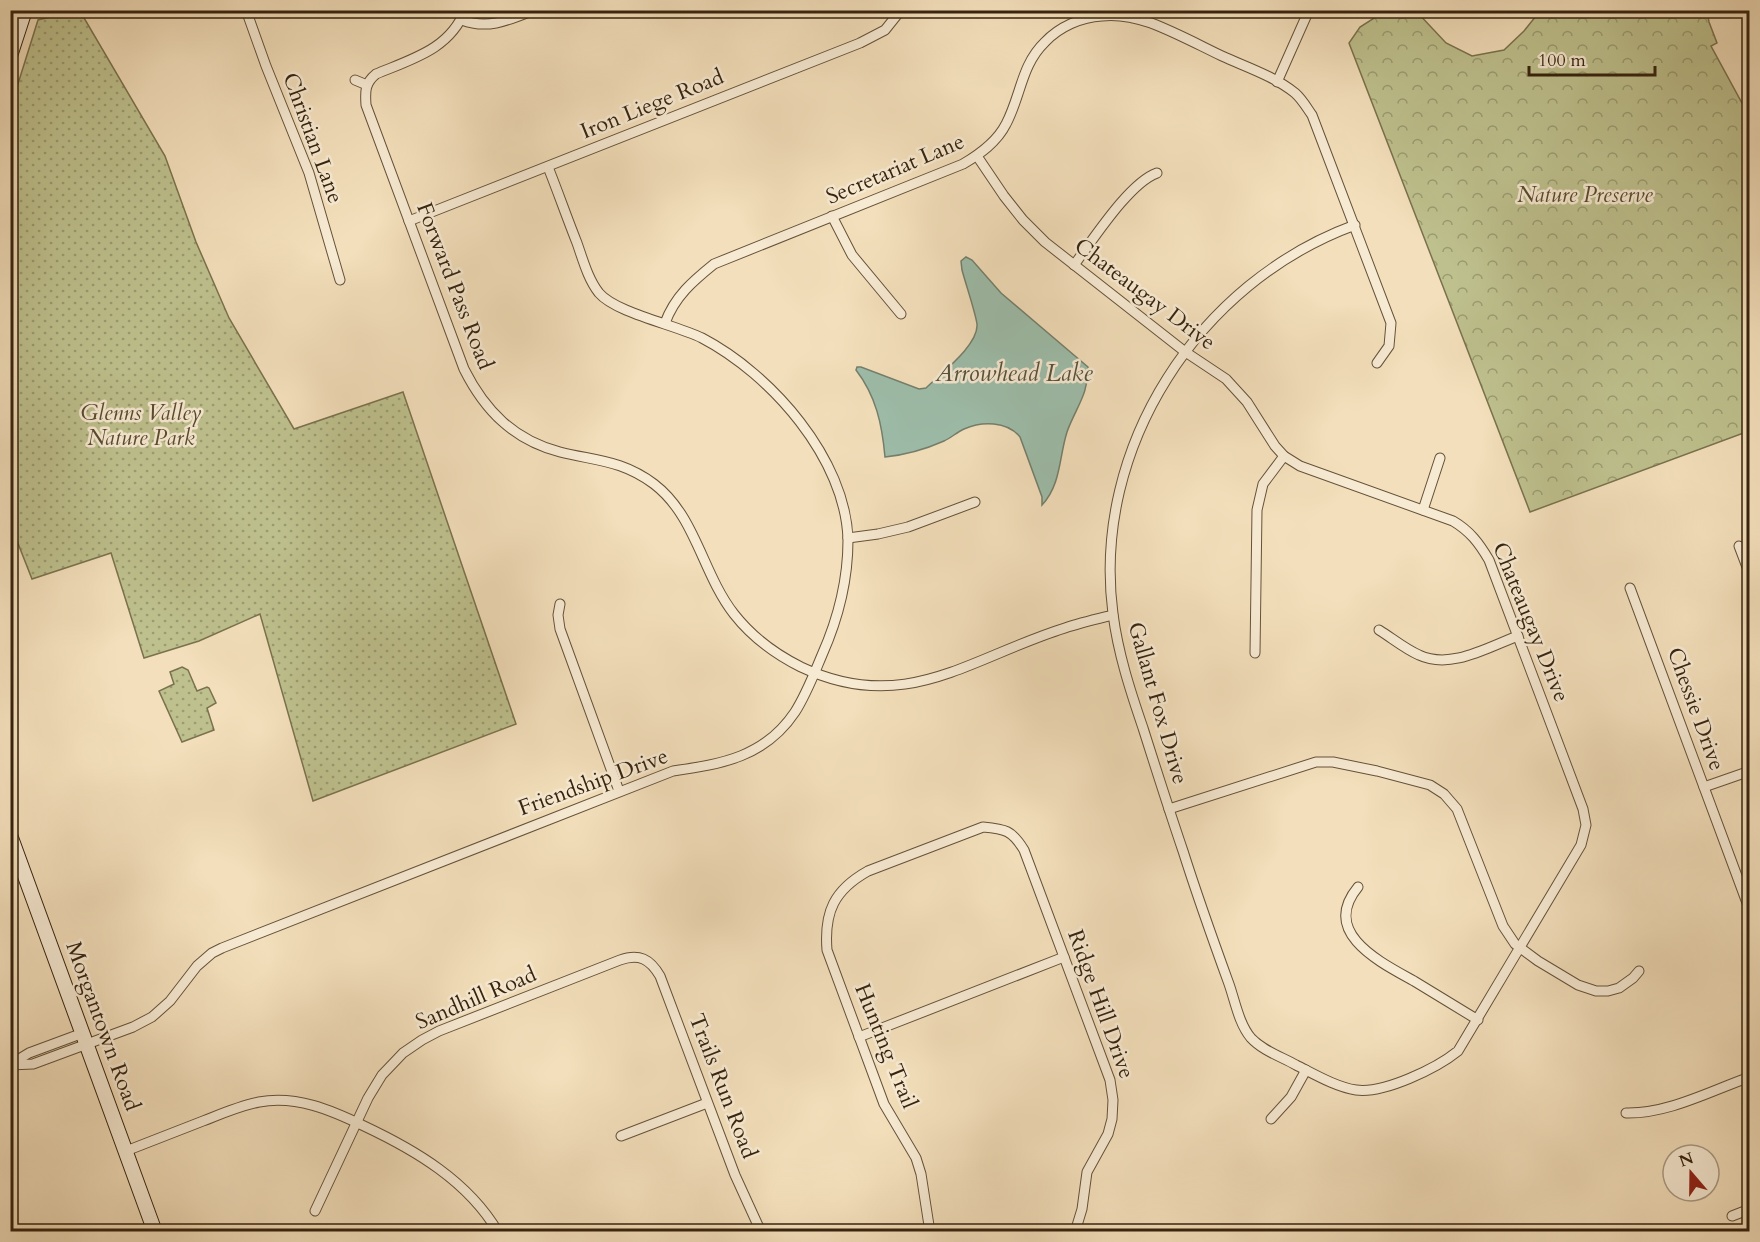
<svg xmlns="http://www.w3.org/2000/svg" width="1760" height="1242" font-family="Cardo,serif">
  <defs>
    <pattern id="grass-dots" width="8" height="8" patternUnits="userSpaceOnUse" patternTransform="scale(1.5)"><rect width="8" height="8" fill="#bec18e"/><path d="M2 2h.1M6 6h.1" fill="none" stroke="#9b9c72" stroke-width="1.8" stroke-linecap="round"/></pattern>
    <pattern id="forest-crowns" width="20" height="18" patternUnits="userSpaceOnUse" patternTransform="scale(1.5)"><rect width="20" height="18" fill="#bec18e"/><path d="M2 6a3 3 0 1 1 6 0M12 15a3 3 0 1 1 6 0" fill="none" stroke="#9b9c72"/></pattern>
  </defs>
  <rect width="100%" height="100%" fill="#f3dfbb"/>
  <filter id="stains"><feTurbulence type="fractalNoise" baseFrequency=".00333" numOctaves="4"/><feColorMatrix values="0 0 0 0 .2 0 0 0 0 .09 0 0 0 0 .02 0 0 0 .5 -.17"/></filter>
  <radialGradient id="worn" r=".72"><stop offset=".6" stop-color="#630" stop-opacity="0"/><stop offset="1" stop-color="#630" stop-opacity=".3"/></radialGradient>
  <!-- grass -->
  <g fill="url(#grass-dots)" stroke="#7a724e" stroke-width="1.5">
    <path d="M74,11H80L165,156L196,242L229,318L294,429L403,392L516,724L313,801L260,614L199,641L144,658L111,553L32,579L10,523L11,106L38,20Z"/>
    <path d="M182,667L188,670L197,691L207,687L209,688L216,703L207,708L214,730L182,742L159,691L174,684L170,672Z"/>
  </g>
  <!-- forest -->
  <path fill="url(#forest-crowns)" stroke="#7a724e" stroke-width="1.5" d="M1385,11H1416L1446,43L1472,56L1504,50L1524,31L1540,11H1707L1709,22L1717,43L1711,46L1742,103L1749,105V431L1530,512L1349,43L1360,27Z"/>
  <!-- water -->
  <path fill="#9dbdaa" stroke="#747f6c" stroke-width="1.5" d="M966,257L972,260L1001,293L1088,367C1089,394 1075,409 1067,432C1059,457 1061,485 1042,505V497L1020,437C1007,421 982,421 964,429C957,432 951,438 944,441C926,449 904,455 885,457C882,424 876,396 856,370L857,367H861L919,389L926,388C940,374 979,345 977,324C975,311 966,285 962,270L961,261Z"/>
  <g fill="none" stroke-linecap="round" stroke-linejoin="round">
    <defs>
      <g id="street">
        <path d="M246,10L266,66L309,173L340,280"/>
        <path d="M465,10C450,49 412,59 376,74C365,83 365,91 366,105L464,369C485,411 514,440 560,452C596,461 622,460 654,484C696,516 702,573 734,614C752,637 775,654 801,667C905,716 969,658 1065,628C1080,623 1097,619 1113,615"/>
        <path d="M10,19L24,14"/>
        <path d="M462,20C488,30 509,20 534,10"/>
        <path d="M355,80L367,85"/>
        <path d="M1277,82L1309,10"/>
        <path d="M977,156L1004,196L1023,220L1045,242L1184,351L1226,379L1247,402L1275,446L1284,456L1300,466L1453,521C1470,531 1479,543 1489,560L1583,809L1586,825L1581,845L1458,1051C1437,1068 1384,1094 1356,1090C1336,1087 1314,1074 1296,1065C1282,1057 1263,1051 1251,1038C1239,1024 1235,1001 1229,984C1213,940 1197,895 1183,851C1169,810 1156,769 1143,728C1130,690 1118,653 1113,614C1091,447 1199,282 1355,225"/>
        <path d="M832,216L852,255L901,314"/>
        <path d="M409,221L860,43L885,30L901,10"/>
        <path d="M1074,265C1093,240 1129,183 1157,173"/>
        <path d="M665,323C675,296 693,281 714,264L963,164C980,154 997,142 1006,124C1021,96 1021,65 1045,42C1059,27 1081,17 1102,16C1118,14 1136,18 1151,23C1175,32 1199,45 1222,56C1246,67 1274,76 1295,93C1302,99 1307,108 1312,115L1391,323L1389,346L1377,363"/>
        <path d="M1423,510L1440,458"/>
        <path d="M848,538L878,534L908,527L975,502"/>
        <path d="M1739,546L1750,575"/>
        <path d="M1630,588L1750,911"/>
        <path d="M560,604L558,615L560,629L619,791"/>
        <path d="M1379,630C1392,638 1405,649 1419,655C1451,670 1488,647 1518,636"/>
        <path d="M1255,653L1257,510L1263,484L1284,456"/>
        <path d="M1704,787L1750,771"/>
        <path d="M1169,809L1316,762H1333L1377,771L1430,785L1444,794L1457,809L1503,926L1515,944L1538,961L1578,985L1596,991H1608L1619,988L1633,978L1639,971"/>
        <path d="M1358,887C1320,933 1380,962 1414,981C1435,994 1457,1007 1478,1020"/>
        <path d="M859,1037L1064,957"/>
        <path d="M11,1064L29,1053L83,1033"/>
        <path d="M10,1065L33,1064L133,1027L152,1017L170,1001L197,966L212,953L222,948L673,771C722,764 765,757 795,712C806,695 814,674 822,655C838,619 848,580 848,540C846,459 771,374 702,338C676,325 616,313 599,293C588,279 583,260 577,243C567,218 558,192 548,167"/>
        <path d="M1626,1113C1668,1114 1710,1091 1750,1077"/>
        <path d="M1271,1119L1291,1097L1306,1070"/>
        <path d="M621,1136L707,1103"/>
        <path d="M126,1151C151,1141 177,1131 203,1121C221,1114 239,1106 259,1102C296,1095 331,1110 364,1126C415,1150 468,1181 498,1232"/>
        <path d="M315,1211L368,1098L382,1075L403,1053L422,1040L439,1031L620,960C639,953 650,959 660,976L735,1175L761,1232"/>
        <path d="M1732,1216L1750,1209"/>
        <path d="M930,1232L921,1174L916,1158L884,1104L827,950C824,912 834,890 868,871L983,827C1005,829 1012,830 1024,850L1110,1080L1113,1100L1112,1119L1108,1134L1087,1172L1082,1209L1075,1232"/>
      </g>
      <g id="secondary">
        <path d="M10,56L25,10"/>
        <path d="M10,835L155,1232"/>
      </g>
    </defs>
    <!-- street casing -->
    <use href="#street" stroke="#655239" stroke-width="11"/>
    <!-- secondary casing -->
    <use href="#secondary" stroke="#36230e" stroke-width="16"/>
    <!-- street -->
    <use href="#street" stroke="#f7ead3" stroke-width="9"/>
    <!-- secondary -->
    <use href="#secondary" stroke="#f7ead3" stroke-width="14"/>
  </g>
  <g text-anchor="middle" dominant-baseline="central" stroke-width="5" stroke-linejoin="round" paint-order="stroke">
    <!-- street labels -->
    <g font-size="22" fill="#36230e" stroke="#f7ead3">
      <text transform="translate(652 104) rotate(-22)">Iron Liege Road</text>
      <text transform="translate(313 138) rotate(70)">Christian Lane</text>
      <text transform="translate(895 169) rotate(-23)">Secretariat Lane</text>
      <text transform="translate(455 286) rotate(69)">Forward Pass Road</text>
      <text transform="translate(1145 294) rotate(37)">Chateaugay Drive</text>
      <text transform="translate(1531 622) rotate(68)">Chateaugay Drive</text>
      <text transform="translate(1158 703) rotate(74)">Gallant Fox Drive</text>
      <text transform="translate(1696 709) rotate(70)">Chessie Drive</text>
      <text transform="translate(593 782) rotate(-20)">Friendship Drive</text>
      <text transform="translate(476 998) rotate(-23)">Sandhill Road</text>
      <text transform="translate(1101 1004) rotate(70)">Ridge Hill Drive</text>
      <text transform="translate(103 1026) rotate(70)">Morgantown Road</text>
      <text transform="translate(886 1046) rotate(68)">Hunting Trail</text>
      <text transform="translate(723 1086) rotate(69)">Trails Run Road</text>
    </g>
    <!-- park labels -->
    <g font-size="22" font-style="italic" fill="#584a2e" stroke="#f7ead3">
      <text x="1585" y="195">Nature Preserve</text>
      <text x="141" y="413">Glenns Valley<tspan x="141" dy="25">Nature Park</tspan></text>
    </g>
    <!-- water labels -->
    <g font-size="24" font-style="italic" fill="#55513d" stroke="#f7ead3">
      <text x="1014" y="373">Arrowhead Lake</text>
    </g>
  </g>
  <!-- margin -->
  <rect width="1760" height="1242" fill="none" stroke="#f3dfbb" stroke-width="36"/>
  <rect x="12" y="12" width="1736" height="1218" fill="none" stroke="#36230e" stroke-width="3"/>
  <rect x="18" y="18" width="1724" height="1206" fill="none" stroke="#36230e" stroke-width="1.5"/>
  <!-- north arrow -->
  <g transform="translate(1691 1173) rotate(340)"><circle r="28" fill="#f7ead3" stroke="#aa9a84" stroke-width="1.5"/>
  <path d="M0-4.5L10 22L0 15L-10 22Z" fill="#8f2418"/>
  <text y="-9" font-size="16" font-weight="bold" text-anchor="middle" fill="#36230e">N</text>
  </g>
  <!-- scale -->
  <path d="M1529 66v9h126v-9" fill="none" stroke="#36230e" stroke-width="3"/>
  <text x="1538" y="66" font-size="18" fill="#36230e" stroke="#f7ead3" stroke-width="4.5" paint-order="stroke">100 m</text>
  <rect width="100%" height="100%" filter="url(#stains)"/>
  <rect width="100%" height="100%" fill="url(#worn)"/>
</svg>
